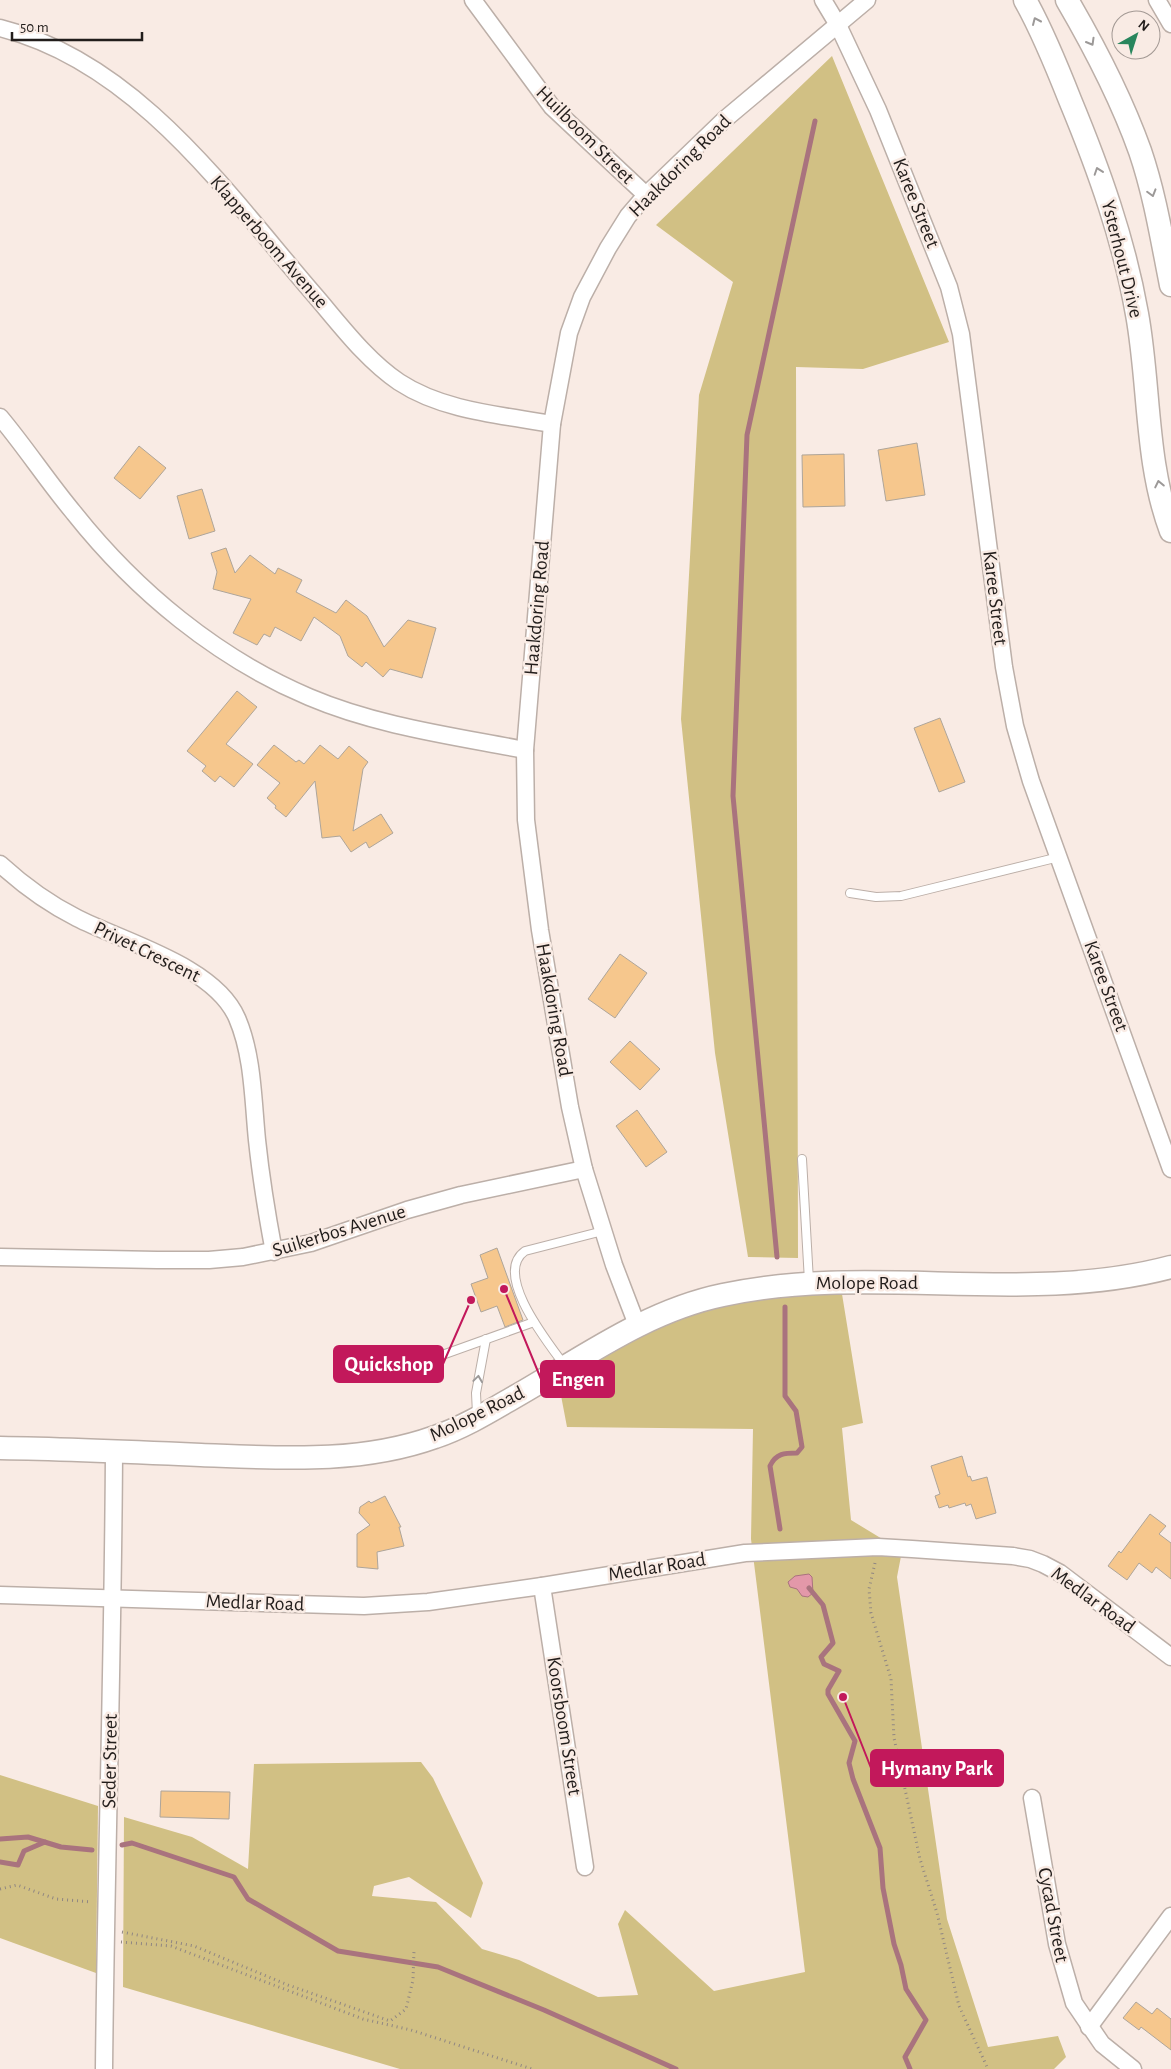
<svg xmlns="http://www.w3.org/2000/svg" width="1171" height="2069" font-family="'Alegreya Sans',sans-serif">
  <rect width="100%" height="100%" fill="#f9ebe4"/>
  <!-- green -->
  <g fill="#d1c084">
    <path d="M832,56L949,342L863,369L796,367L798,1258L748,1257L715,1053L681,719L699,395L733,282L656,225Z"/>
    <path d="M789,1293L842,1294L863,1423L842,1428L851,1520L902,1551L897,1577L947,1919L988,2047L1058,2036L1066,2057L1054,2069H400L123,1987L124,1817L192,1837L248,1869L254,1764L421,1762L433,1778L483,1883L471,1918L409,1877L374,1886L372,1896L436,1902L482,1949L519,1960L598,1997L638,1995L618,1924L625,1910L714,1991L805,1972L751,1539L753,1429L567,1427L559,1385C609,1355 660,1320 717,1305C741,1299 766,1297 789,1293Z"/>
    <path d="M0,1775L98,1806L96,1973L0,1938Z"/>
  </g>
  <!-- water -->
  <path fill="#e398a9" stroke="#a9737e" d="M809,1574L812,1577L813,1593L808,1597L802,1596L797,1589L790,1587L788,1582L795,1576Z"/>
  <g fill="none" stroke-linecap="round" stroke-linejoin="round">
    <!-- stream -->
    <g stroke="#a9737e" stroke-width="5">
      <path d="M777,1257L733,796L747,435L815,121"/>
      <path d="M780,1529L770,1466C776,1453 785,1453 797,1453L802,1447L796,1411L785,1396V1307"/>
      <path d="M809,1588L823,1605L833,1643L821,1657L824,1664L839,1671L828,1690V1694L855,1741L849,1763L853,1779L880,1848L883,1888L894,1944L901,1965L906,1989L926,2020L905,2057L910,2069"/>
      <path d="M0,1839L28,1837L61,1847L92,1850"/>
      <path d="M122,1845L132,1843L234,1877L248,1899L338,1951L438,1967L544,2010L676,2069"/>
      <path d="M0,1862L18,1865L24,1851L45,1842"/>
    </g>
  </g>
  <!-- building -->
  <g fill="#f6c78d" stroke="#aea59a">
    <path d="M917,443L925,495L886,501L878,450Z"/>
    <path d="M139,446L166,468L140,499L114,478Z"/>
    <path d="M844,454L845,506L803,507L802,455Z"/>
    <path d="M202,489L215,531L189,539L177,496Z"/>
    <path d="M226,548L235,573L250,555L275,574L278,568L302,580L296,592L336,613L346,600L367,616L384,647L408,620L436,628L422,678L390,669L383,677L366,662L362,667L348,656L340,636L314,617L301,641L275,627L270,637L264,634L257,645L233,633L251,599L213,589L217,572L211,553Z"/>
    <path d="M237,691L257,707L226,744L253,764L234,787L220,776L215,782L202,771L206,766L187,751Z"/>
    <path d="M940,718L965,782L939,792L914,728Z"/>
    <path d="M274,745L296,762L299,760L304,764L320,745L338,759L349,746L368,762L363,769L353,831L381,814L393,833L369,848L366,842L351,852L340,836L322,838L315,781L286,817L275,808L276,806L267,798L280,783L257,765Z"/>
    <path d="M620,954L647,973L615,1018L588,999Z"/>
    <path d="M630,1041L660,1069L640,1090L610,1062Z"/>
    <path d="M637,1110L667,1152L646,1167L616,1126Z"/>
    <path d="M497,1248L523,1320L505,1327L497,1306L481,1312L471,1284L488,1278L480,1255Z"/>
    <path d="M962,1456L968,1477L970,1476L972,1481L987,1477L996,1513L976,1519L971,1504L966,1506L965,1503L949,1508L948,1505L939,1508L935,1496L940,1494L931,1466Z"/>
    <path d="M385,1496L401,1527H399L404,1546L377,1552L378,1569L357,1567V1534L370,1525L359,1513L360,1507L369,1501L371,1503Z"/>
    <path d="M1150,1514L1166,1526L1159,1534L1171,1543V1579L1156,1567L1152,1573L1139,1563L1127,1580L1108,1566L1119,1551L1121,1553Z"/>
    <path d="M161,1791L230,1792L229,1819L160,1817Z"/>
    <path d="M1136,2002L1152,2014L1157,2008L1171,2019V2050L1141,2027L1139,2030L1123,2018Z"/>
  </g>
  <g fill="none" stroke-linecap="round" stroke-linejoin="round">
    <defs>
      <g id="lane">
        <path d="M850,893L876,897L901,896L1059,857"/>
        <path d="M802,1159L809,1281"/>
        <path d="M445,1354L534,1322"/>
        <path d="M565,1366C549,1344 492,1274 525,1251L603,1231"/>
        <path d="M477,1414L476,1393L486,1339"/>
      </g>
      <g id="street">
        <path d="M473,0L552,107L646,195"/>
        <path d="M823,0L838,25L878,110L949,287L961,334L1004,667L1015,726L1031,781L1171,1169"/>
        <path d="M1157,0L1171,24"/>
        <path d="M0,28C136,62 226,192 312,292C339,323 365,359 399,382C443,411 501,415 552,424"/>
        <path d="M0,417C26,448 48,482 74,513C136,591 217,658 309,697C377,726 453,736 525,750"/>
        <path d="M0,864C23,885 49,904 77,918C124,942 215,966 237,1018C253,1055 253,1100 257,1140C261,1178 267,1215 274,1252"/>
        <path d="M0,1257L157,1260H209L243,1257L311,1243L407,1210L461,1195L584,1169"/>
        <path d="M637,1325L614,1265L584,1169L570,1107L540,930L526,820L525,750L552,424L569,333L582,297L608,248L628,216L646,195L724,120L867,0"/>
        <path d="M542,1586L585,1867"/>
        <path d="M0,1595L364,1606L428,1602L542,1586L745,1553L878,1547L912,1549L1013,1556L1030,1559L1043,1564L1060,1573L1171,1657"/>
        <path d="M1032,1798L1057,1944L1074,2003L1102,2044L1133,2069"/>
        <path d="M1089,2027L1171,1916"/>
        <path d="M104,2069C106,1863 113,1658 114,1452"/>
      </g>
      <g id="secondary">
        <path d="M1025,0C1043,32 1057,67 1070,100C1099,170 1124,240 1137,314C1150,385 1145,462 1171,531"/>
        <path d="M1067,0C1095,48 1121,98 1140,151C1155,195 1162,240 1171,285"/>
        <path d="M0,1448C67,1449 134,1452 201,1455C280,1458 360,1464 435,1437C462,1428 487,1413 511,1399C580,1360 645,1311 723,1295C871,1263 1025,1306 1171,1267"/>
      </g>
    </defs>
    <!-- lane casing -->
    <use href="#lane" stroke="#bcafa8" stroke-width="10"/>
    <!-- street casing -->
    <use href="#street" stroke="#bcafa8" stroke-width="19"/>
    <!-- secondary casing -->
    <use href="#secondary" stroke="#bcafa8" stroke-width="25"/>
    <!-- path -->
    <g stroke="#908682" stroke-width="3" stroke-dasharray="1 4" stroke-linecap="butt">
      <path d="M875,1563L869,1589L871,1613L891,1679L894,1738L920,1859L937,1913L959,2006L988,2069"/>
      <path d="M0,1889L17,1885L56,1899L92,1902"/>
      <path d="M122,1932L194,1946L288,1985L390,2021L406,2009L413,1980L414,1951"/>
      <path d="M121,1942L171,1946L363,2019L411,2030L532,2069"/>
    </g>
    <!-- lane -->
    <use href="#lane" stroke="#fff" stroke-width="8"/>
    <!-- street -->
    <use href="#street" stroke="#fff" stroke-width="16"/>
    <!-- secondary -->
    <use href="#secondary" stroke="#fff" stroke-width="22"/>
  </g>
  <!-- one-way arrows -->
  <defs><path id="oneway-chevron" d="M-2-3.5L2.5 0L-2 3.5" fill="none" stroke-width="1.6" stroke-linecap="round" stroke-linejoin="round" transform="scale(1.25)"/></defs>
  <g stroke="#9c9998">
    <use href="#oneway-chevron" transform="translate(1036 21) rotate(-114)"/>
    <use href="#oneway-chevron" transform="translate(1091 42) rotate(60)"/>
    <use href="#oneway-chevron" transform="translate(1098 171) rotate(-109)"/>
    <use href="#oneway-chevron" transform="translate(1152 193) rotate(74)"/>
    <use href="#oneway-chevron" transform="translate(1159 484) rotate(-102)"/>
    <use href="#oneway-chevron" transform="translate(478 1379) rotate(-82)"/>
  </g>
  <g text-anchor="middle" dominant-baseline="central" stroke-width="5" stroke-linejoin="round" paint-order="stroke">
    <!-- street labels -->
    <g font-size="20" fill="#221d1b" stroke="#f9ebe4">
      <text transform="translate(585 135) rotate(45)">Huilboom Street</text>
      <text transform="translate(680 166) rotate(-45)">Haakdoring Road</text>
      <text transform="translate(916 203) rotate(68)">Karee Street</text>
      <text transform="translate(269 242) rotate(49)">Klapperboom Avenue</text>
      <text transform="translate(1122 259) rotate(76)">Ysterhout Drive</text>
      <text transform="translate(995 598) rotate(83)">Karee Street</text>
      <text transform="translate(537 608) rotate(-85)">Haakdoring Road</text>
      <text transform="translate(147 952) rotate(26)">Privet Crescent</text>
      <text transform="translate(1106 986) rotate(70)">Karee Street</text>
      <text transform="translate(554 1010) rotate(80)">Haakdoring Road</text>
      <text transform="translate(339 1231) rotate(-17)">Suikerbos Avenue</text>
      <text x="867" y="1283">Molope Road</text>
      <text transform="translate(477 1414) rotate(-26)">Molope Road</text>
      <text transform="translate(657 1567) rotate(-9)">Medlar Road</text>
      <text transform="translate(1093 1600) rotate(36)">Medlar Road</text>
      <text transform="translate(255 1603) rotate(2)">Medlar Road</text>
      <text transform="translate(564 1726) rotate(81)">Koorsboom Street</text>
      <text transform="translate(110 1761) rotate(-89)">Seder Street</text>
      <text transform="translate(1053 1915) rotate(79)">Cycad Street</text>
    </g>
  </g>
  <!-- callouts -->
  <path fill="none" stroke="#c2185b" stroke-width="2" d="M471 1300L443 1364M504 1289L541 1379M843 1697L871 1768"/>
  <g fill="#c2185b" stroke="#f9ebe4" stroke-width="2">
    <circle cx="471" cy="1300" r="5"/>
    <circle cx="504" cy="1289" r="5"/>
    <circle cx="843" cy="1697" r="5"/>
  </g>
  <g fill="#c2185b" stroke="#c2185b" stroke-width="2">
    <rect x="334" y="1346" width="109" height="36" rx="5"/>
    <rect x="541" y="1361" width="73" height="36" rx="5"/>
    <rect x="871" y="1750" width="132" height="36" rx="5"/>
  </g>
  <g font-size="21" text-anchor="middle" font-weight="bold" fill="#fff">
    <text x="389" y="1371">Quickshop</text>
    <text x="578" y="1386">Engen</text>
    <text x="937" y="1775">Hymany Park</text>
  </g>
  <!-- north arrow -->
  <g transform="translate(1136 35) rotate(39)"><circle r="24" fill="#f9ebe4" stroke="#a39994"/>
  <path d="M0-4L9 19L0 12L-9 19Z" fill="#28865d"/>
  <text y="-8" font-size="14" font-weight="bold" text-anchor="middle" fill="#221d1b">N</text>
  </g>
  <!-- scale -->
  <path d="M12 32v8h130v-8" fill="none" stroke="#221d1b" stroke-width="2.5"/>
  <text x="20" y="32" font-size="15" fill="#221d1b" stroke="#f9ebe4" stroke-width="4" paint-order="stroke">50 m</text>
</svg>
